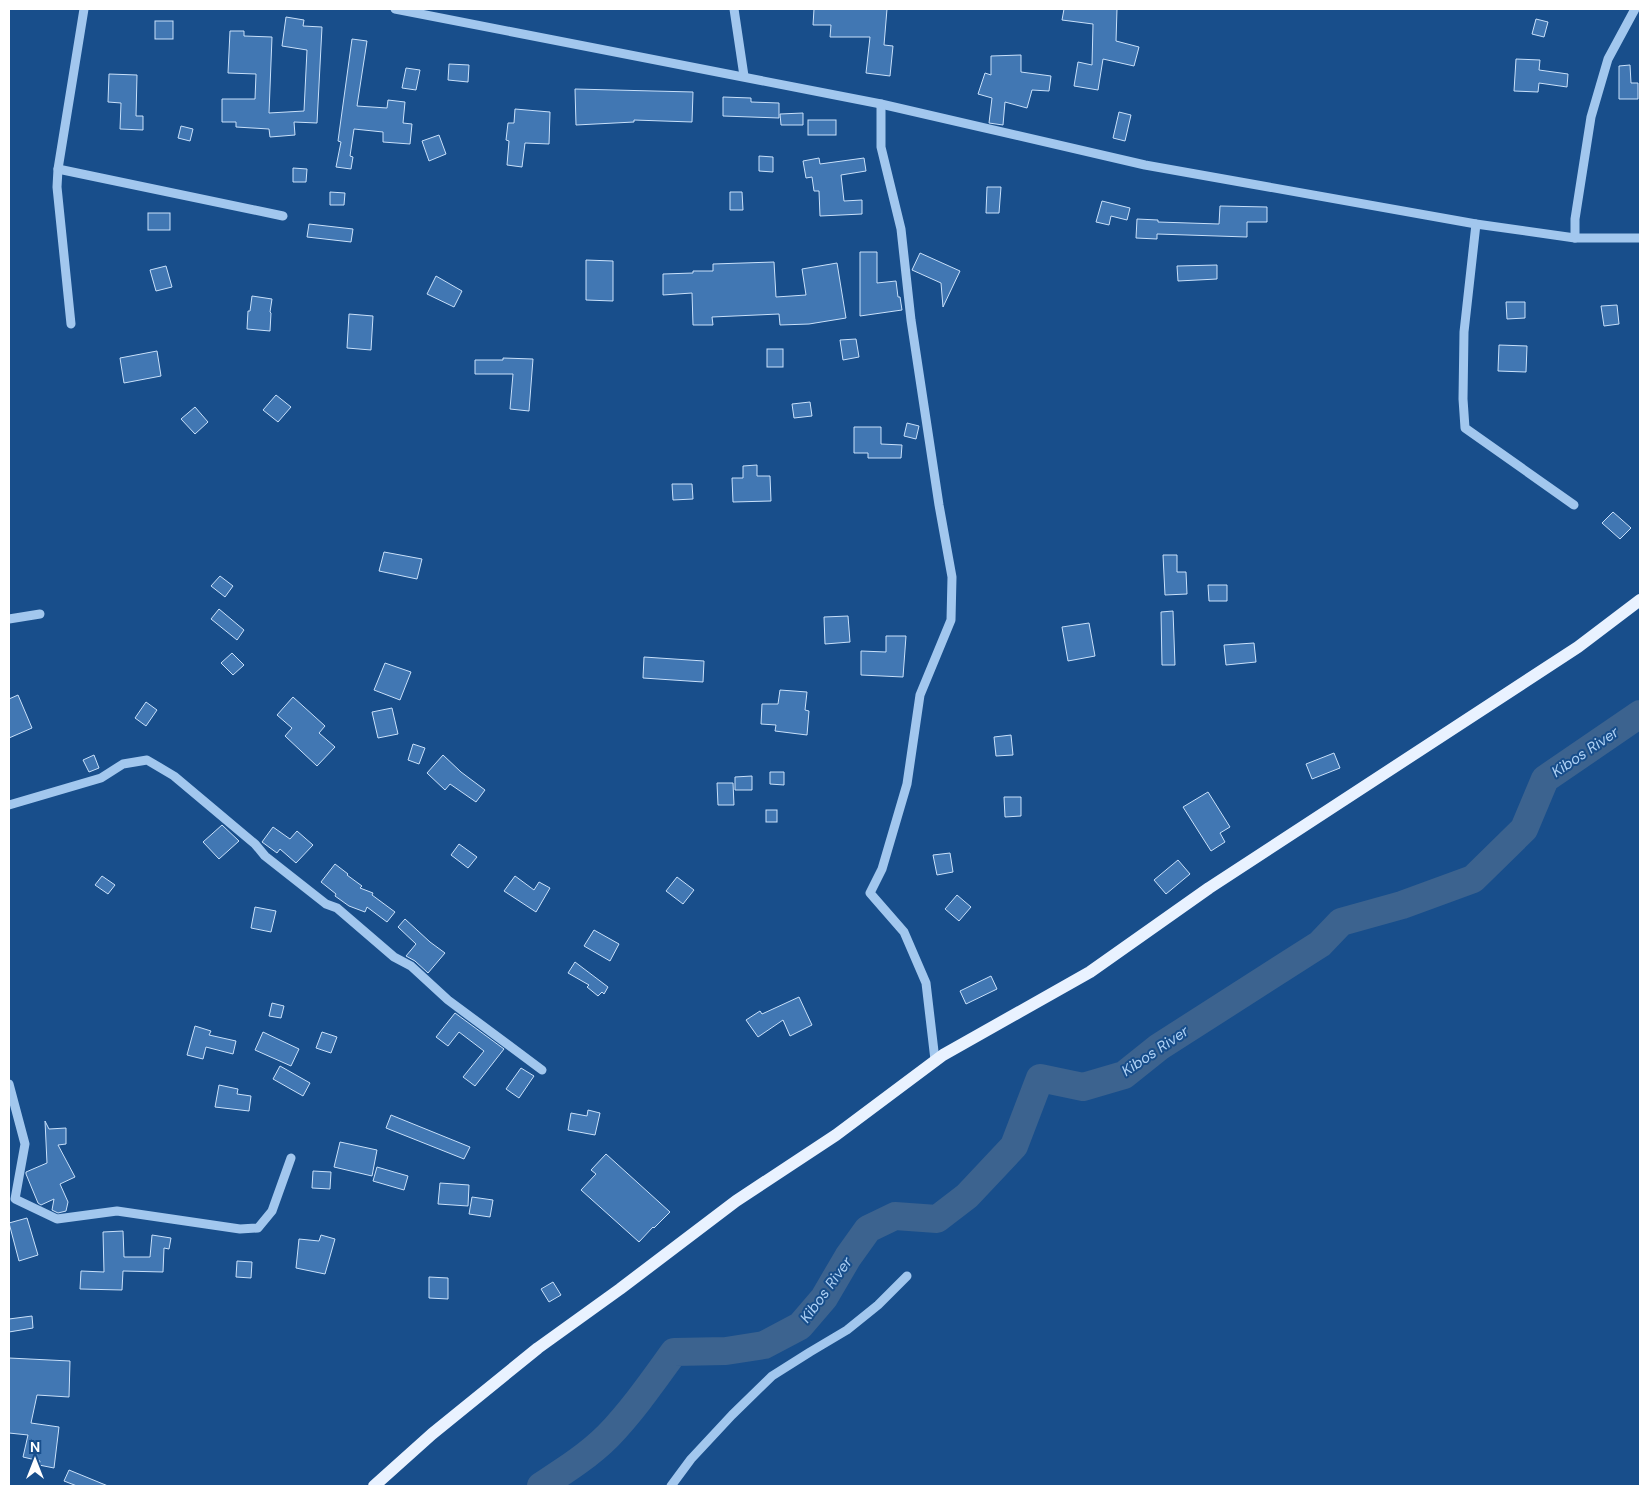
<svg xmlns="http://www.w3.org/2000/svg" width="1649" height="1495" font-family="'DM Sans',sans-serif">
  <rect width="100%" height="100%" fill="#184e8b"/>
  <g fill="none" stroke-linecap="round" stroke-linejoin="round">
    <!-- river -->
    <path stroke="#3c638f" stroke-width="28" d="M541,1486C564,1471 588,1456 608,1436C633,1410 653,1381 674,1352L726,1351L764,1345L800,1326L824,1298L848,1257L868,1229L895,1216L937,1219L967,1196L1014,1146L1040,1078L1083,1087L1124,1075L1159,1047L1320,944L1341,922L1402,905L1473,879L1524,829L1545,779L1640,714"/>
  </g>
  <!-- building -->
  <g fill="#4177b3" stroke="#c8e0fa">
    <path d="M814,9H887L884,45L893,46L890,76L866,73L870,37H830L831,25H813Z"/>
    <path d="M1064,9H1117L1116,41L1139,47L1134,66L1103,59L1098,90L1074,86L1078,62L1092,65L1093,24L1062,20Z"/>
    <path d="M286,17L304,20L303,26L322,27L317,123L294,122L295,135L270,137L269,129L236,127V122H222V99H255L256,74L228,73L230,31H244V36L272,37L269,113L304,111L307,50L282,46Z"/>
    <path d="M1536,19L1548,22L1544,37L1532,34Z"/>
    <rect x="155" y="21" width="18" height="18"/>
    <path d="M352,39L367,41L357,106L387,108L388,100L405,102L403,123L412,124L410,144L383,142V132L354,129L350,156L353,157L351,169L336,167L341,142L338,141Z"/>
    <path d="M1021,55V72L1051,76L1049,91L1032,90L1027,108L1005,102L1003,125L989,123L992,98L978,94L985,73L991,75V56Z"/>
    <path d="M1516,59L1540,60L1539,70L1568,74L1567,87L1539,83L1538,92L1514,91Z"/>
    <path d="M449,64L469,65L468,82L448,80Z"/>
    <path d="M1630,65L1631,83H1638V99H1619V66Z"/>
    <path d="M406,68L420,70L416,90L402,88Z"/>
    <path d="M109,74L137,75L136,116H143V130L120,129L121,103L108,102Z"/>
    <path d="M575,89L693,92L692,122L634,120V122L576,125Z"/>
    <path d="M723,97L751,98V102L779,103V118L723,116Z"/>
    <path d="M515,109L550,112L549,144L525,143L522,167L507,165L509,141L506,140L508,123H514Z"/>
    <path d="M1119,112L1131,115L1125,141L1113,138Z"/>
    <path d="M803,113V125H781L780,114Z"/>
    <rect x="808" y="120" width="28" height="15"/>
    <path d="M181,126L193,129L190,141L178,138Z"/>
    <path d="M439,135L446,154L429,161L422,141Z"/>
    <path d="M759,156L773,157V172L759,171Z"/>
    <path d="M819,158L820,164L864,158L866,171L841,175L844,201L862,200V214L820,216L819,191H814L812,177L806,178L803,161Z"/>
    <path d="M293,168L307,169L306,182H293Z"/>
    <path d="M987,187H1001L999,213H986Z"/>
    <path d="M330,192L345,193L344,205H330Z"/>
    <path d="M730,192H742L743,210H730Z"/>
    <path d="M1102,201L1130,208L1127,220L1111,216L1109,225L1096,222Z"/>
    <path d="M1220,206L1267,207V222H1247V237L1157,234V239L1136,238L1137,219L1158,220V222L1219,224Z"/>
    <rect x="148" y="213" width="22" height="17"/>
    <path d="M309,224L353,229L351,242L307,237Z"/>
    <path d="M860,252H877V283L896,281L898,297H900L902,310L860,316Z"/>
    <path d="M920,253L960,271L943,307L941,283L912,270Z"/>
    <path d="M586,260L613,261V301L586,300Z"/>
    <path d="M774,262L776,297L806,295L802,269L837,263L846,318L809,324L780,325L779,314L712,317L713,325H693L692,293L663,295V274L693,273V271H713V264Z"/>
    <path d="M1217,265V279L1178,281L1177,266Z"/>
    <path d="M166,266L172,287L156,291L150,270Z"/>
    <path d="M436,276L462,291L454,307L427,294Z"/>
    <path d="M252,296L272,299L270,312L271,313L270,331L247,329L248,311H250Z"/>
    <path d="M1506,302H1525V318L1507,319Z"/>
    <path d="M1617,305L1619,324L1604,326L1601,306Z"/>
    <path d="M349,314L373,316L371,350L347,348Z"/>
    <path d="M856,339L859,357L843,360L840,340Z"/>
    <path d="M1499,345L1527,346L1526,372L1498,371Z"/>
    <rect x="767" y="349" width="16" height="18"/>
    <path d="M157,351L161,376L124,383L120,358Z"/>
    <path d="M503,358L533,359L529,411L510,409L513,374H475V360H503Z"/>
    <path d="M276,395L291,407L278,422L263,410Z"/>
    <path d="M810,402L812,416L794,418L792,404Z"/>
    <path d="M195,407L208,422L195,434L181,419Z"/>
    <path d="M907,423L919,426L916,439L904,436Z"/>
    <path d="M854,427H881V444L902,445L901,458H868V453H854Z"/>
    <path d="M757,465V476H770L771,501L733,502L732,478H743V466Z"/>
    <path d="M672,484H692L693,499L673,500Z"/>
    <path d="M1613,512L1631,528L1620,539L1602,523Z"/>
    <path d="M384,552L422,559L417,579L379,571Z"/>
    <path d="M1163,555H1177V572H1186L1187,594L1165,595Z"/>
    <path d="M220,576L233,586L225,597L211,586Z"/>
    <path d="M1208,585H1227V601H1209Z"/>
    <path d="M219,609L244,630L237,640L211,619Z"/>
    <path d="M1173,611L1175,665H1162L1161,612Z"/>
    <path d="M848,616L850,642L825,644L824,617Z"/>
    <path d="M1089,623L1095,656L1068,661L1062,627Z"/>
    <path d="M886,636H906L903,677L861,675V651L886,652Z"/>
    <path d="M1254,643L1256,662L1226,665L1224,645Z"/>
    <path d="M232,653L244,665L233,675L221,663Z"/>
    <path d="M644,657L704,661L703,682L643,678Z"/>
    <path d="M385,663L411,672L400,700L374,690Z"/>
    <path d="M780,690L807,692L805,710L809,711L807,735L775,731L776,725L761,724L762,704H778Z"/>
    <path d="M18,695L32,728L9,738V699Z"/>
    <path d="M293,697L325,726L319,733L335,747L317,766L285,736L292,728L277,715Z"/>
    <path d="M146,702L157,710L146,726L135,718Z"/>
    <path d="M392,708L398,734L378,738L372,712Z"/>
    <path d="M1011,735L1013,755L996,756L994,737Z"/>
    <path d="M413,744L425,748L419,764L408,760Z"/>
    <path d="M1334,753L1340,768L1312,779L1306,764Z"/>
    <path d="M94,755L99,768L89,772L83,760Z"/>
    <path d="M443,755L461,772L485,790L476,802L450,784L445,790L427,773Z"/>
    <path d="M770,772H784V785L770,784Z"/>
    <path d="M752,776V790H735V777Z"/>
    <path d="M717,783H733L734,805H718Z"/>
    <path d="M1208,792L1230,827L1220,833L1225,842L1211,851L1183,807Z"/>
    <path d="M1004,797H1021V816L1005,817Z"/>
    <rect x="766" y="810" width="11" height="12"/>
    <path d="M222,825L239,841L219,859L203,842Z"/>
    <path d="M273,827L290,839L297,831L313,845L296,863L280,849L277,853L262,842Z"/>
    <path d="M459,844L477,857L468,868L451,855Z"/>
    <path d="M950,853L953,872L937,875L933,855Z"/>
    <path d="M1178,860L1190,874L1166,894L1154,880Z"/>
    <path d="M335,864L348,874L347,875L362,886L360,888L373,893L372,895L395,912L387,922L367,907L365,912L349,906L335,896L336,894L321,882Z"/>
    <path d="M102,876L115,885L108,894L95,885Z"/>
    <path d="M515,876L534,890L539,882L550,888L536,912L504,891Z"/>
    <path d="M677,877L694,890L683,904L666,891Z"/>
    <path d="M957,895L971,907L959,921L945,909Z"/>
    <path d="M255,907L276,911L271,932L251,928Z"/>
    <path d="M405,919L430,942L445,953L428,973L415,961L406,956L416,944L398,927Z"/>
    <path d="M594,930L619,944L610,961L584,946Z"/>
    <path d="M575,962L608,987L604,994L602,992L598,996L587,987L589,985L568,973Z"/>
    <path d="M991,976L997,989L966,1004L960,991Z"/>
    <path d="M799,997L812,1025L790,1036L783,1020L758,1037L746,1020L760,1011L762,1014Z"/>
    <path d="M272,1003L284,1006L281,1018L269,1016Z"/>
    <path d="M455,1013L504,1049L475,1086L463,1077L484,1051L459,1032L448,1046L436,1037Z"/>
    <path d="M195,1026L211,1031L209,1035L236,1041L233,1054L206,1047L203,1059L187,1055Z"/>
    <path d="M263,1032L299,1049L291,1066L255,1050Z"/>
    <path d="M322,1032L337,1037L331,1053L316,1048Z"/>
    <path d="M280,1066L310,1083L303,1096L273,1079Z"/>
    <path d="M521,1068L534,1076L519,1098L506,1089Z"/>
    <path d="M219,1085L238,1089L237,1094L251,1096L249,1111L215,1107Z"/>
    <path d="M588,1110L600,1113L595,1135L568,1130L571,1113L587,1116Z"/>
    <path d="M391,1115L470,1147L464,1159L386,1128Z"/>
    <path d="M45,1121L49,1129L66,1128V1144L58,1145L75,1177L60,1184L68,1202L66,1211L58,1213L52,1210L54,1199L41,1205L38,1203L26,1174V1172L47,1163Z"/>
    <path d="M340,1142L377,1150L372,1176L334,1167Z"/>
    <path d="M606,1154L670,1212L654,1228L653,1227L639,1242L581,1190L596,1174L591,1170Z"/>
    <path d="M377,1167L408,1176L404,1190L373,1181Z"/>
    <path d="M313,1171L331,1172L330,1189L312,1188Z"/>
    <path d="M440,1183L469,1185L468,1206L438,1204Z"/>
    <path d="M472,1197L493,1200L490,1217L469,1214Z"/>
    <path d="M27,1218L38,1255L19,1261L9,1223Z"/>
    <path d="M123,1231L124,1257H150L152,1235L171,1238L169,1249L164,1248L163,1272L123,1271L122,1290L80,1289L81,1271L104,1272L103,1232Z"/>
    <path d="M321,1235L335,1239L325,1274L296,1268L299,1239L319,1241Z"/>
    <path d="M237,1261L252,1262L251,1278L236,1277Z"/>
    <path d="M429,1277L448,1278V1299L429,1298Z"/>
    <path d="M553,1282L561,1295L549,1302L541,1289Z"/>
    <path d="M32,1316L33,1328L9,1332V1319Z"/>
    <path d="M9,1358L70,1361L69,1397L37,1395L31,1423L59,1427L54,1468L39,1465L40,1461L23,1457L28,1435L9,1433Z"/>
    <path d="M69,1470L108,1486H77L64,1481Z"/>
  </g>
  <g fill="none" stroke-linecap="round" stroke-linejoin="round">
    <!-- minor -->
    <g stroke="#a2c7ee" stroke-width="9">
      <path d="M395,9L881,104L1145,165L1476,224L1575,238H1640"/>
      <path d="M734,9L744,76"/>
      <path d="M881,104V147L901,229L911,320L939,505L952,577L951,620L920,695L907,784L882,869L870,893L904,932L926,983L935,1060"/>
      <path d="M58,169L283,216"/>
      <path d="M1476,224L1464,332L1463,399L1465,428L1574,505"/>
      <path d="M1575,238V219L1591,117L1608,59L1635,9"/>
      <path d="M71,324L57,187L58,169L84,9"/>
      <path d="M9,619L40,614"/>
      <path d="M9,805L101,778L123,764L147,760L174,776L255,844L265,856L326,904L337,908L394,957L411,966L448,1000L542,1070"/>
      <path d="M9,1084L25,1144L15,1199L57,1219L117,1211L240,1229L258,1228L272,1211L291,1158"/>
      <path d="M671,1486L691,1459L732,1415L772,1376L810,1352L847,1330L878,1305L907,1276"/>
    </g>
    <!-- major -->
    <path stroke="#e9f2ff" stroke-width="12" d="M374,1486L432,1434L538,1348L620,1289L736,1201L836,1135L943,1055L1090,972L1209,888L1578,647L1640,600"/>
  </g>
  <g text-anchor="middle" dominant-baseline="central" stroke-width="4" stroke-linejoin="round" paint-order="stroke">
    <!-- water labels -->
    <g font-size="15" font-style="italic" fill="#aed1f5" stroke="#184e8b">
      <text transform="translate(1585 752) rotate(-34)">Kibos River</text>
      <text transform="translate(1155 1051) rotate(-34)">Kibos River</text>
      <text transform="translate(826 1290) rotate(-54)">Kibos River</text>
    </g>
  </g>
  <!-- border -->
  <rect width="1649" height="1495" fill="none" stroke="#ffffff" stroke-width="20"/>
  <!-- north arrow -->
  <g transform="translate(35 1460)" stroke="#184e8b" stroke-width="4" paint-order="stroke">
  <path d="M0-4L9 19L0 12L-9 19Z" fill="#ffffff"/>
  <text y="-8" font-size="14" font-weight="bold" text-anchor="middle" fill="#ffffff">N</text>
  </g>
</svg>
